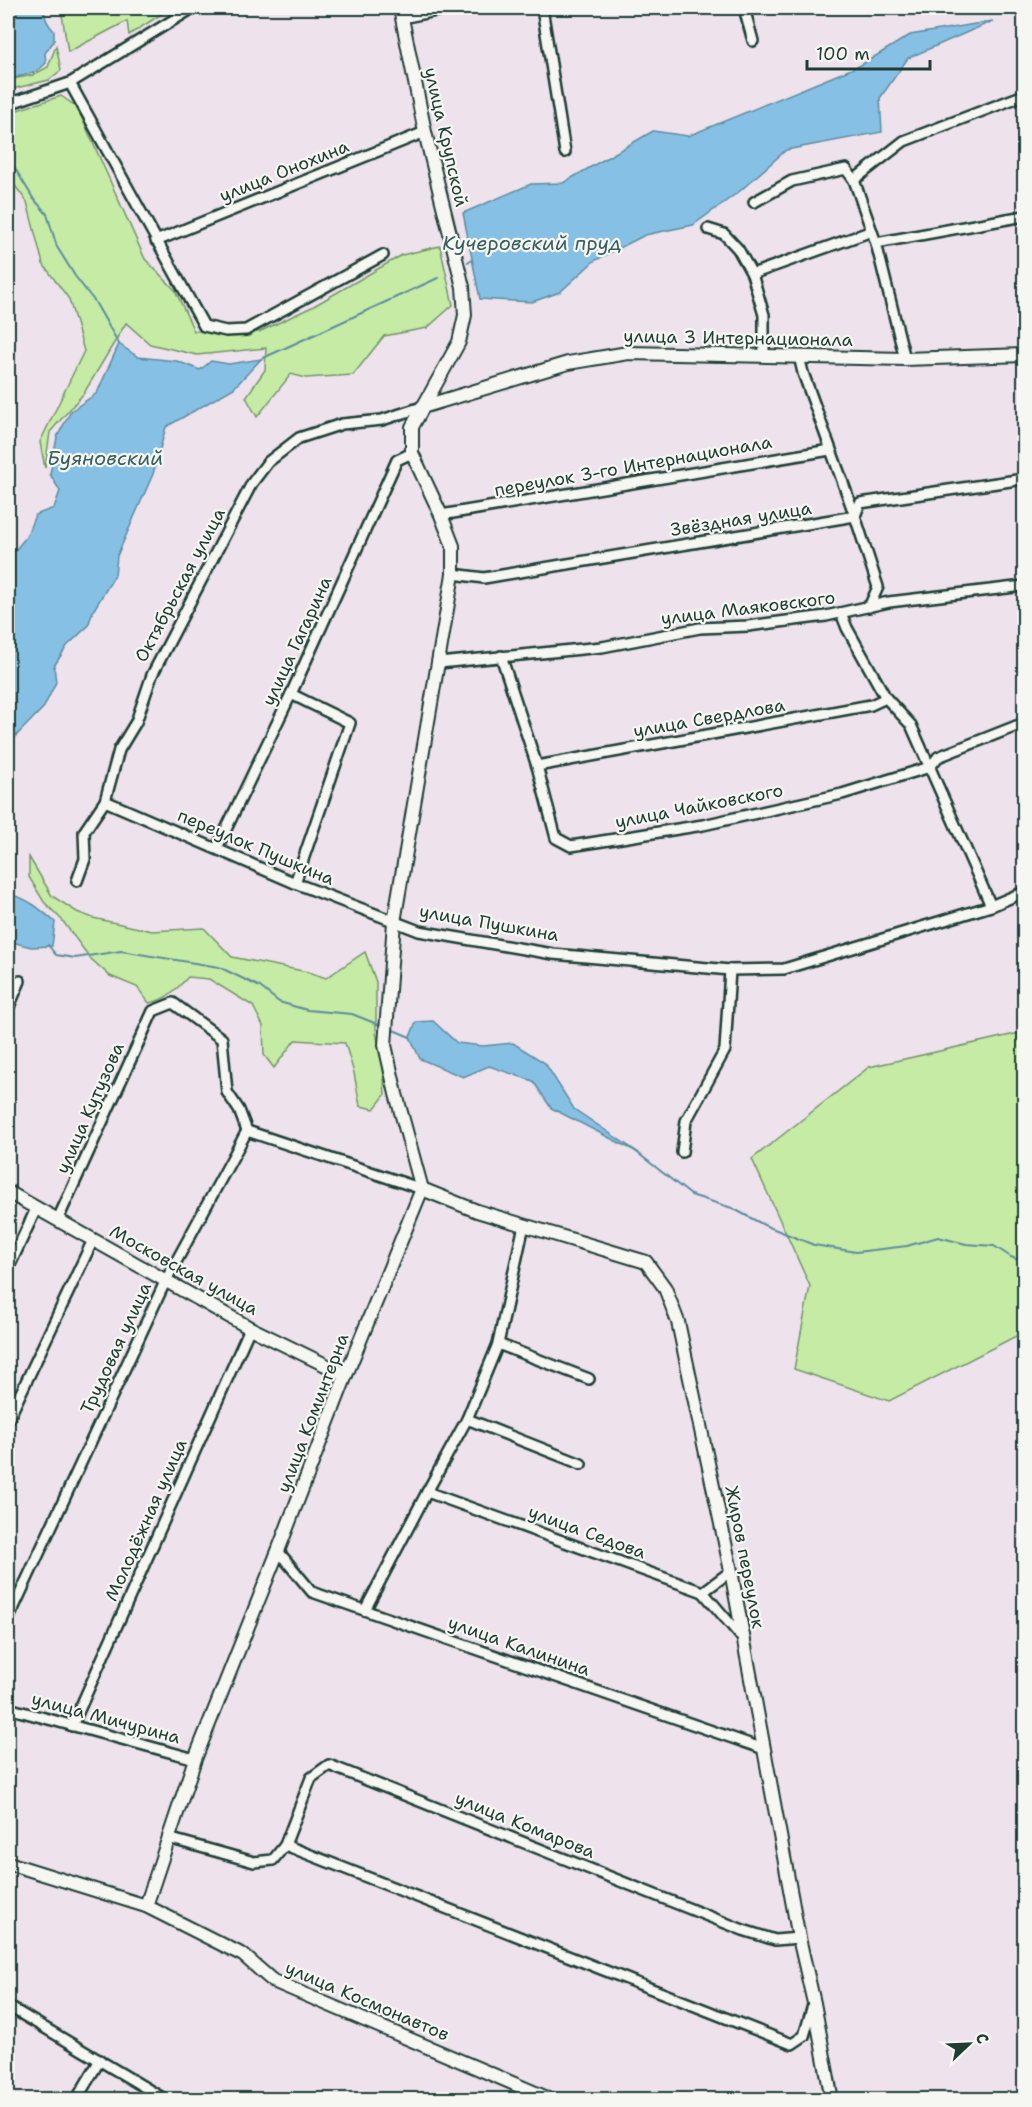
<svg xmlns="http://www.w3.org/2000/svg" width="1032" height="2107" font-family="'Shantell Sans',sans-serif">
  <rect width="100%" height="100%" fill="#eee2ec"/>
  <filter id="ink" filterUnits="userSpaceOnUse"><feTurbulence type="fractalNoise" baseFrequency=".0167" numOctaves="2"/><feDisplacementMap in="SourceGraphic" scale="12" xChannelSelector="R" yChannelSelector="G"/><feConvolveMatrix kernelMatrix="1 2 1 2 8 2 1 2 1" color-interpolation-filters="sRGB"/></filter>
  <g filter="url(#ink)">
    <!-- green -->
    <g fill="#c6eba5" stroke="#72946c" stroke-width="1.5">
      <path d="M61,8H171L129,35L127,21L68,52Z"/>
      <path d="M56,46L61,70L49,80L8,90V83L13,79L33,75L48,67Z"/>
      <path d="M61,96L77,107L145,259L175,290L194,331L259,332L312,307L402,255L440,246L453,305L427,328L384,336L353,375L306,378L291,374L257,417L246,397L265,370L266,348L197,355L150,344L126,323L84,393L50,432L45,468L40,442L84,351L69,299L43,264L27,202L8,176V113Z"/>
      <path d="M29,857L52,896L77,912L93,918L152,931L204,928L232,957L308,972L326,978L365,952L376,982V1033L383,1063L385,1095L374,1109L360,1106L354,1073L345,1043L295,1040L274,1068L264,1055L263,1026L253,1006L209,979L188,977C176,990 166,1000 149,1003L137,987L110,976L90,958L62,920L44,902L29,877Z"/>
      <path d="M1024,1032V1332L889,1401L794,1369L810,1286L752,1159L869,1067Z"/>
    </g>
    <!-- water -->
    <g fill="#86c0e5" stroke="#5d8c9e" stroke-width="1.5">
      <path d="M8,8H44C44,17 47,24 54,31V41L45,53L46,63C34,77 22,73 8,81Z"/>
      <path d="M993,21L908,58L880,98L882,132L786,150L740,191L693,225L645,235L594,261L560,292L532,302L480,299L463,213L531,184L563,183L653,131L688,136L861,65L910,35Z"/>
      <path d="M119,344L138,357L177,361L200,370L211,361L229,364L261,359L234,388L166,427L153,474L117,556L115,575L93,611L88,626L67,646L54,666L56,682L44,707L14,738V755L8,773V559L26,537L35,515L54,508L60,491L50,474L57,437L71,411L97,393Z"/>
      <path d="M9,894C29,899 40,909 55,922L52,946L31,947L8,941Z"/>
      <path d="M433,1021L457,1043L483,1046L513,1043L545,1063L574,1109L639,1153L551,1108L533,1081L489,1066L463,1077L420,1059L410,1037L416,1022Z"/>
    </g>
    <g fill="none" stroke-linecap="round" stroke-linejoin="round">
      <!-- stream -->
      <g stroke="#5d8c9e" stroke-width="2">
        <path d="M8,157L33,198L47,214L57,247L75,276L95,302L119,344"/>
        <path d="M468,262L472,260"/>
        <path d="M261,359L438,278"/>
        <path d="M48,945L56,955L75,958L121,951L219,967L260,987L279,1002L307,1010L352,1014L382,1026"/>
        <path d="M391,1029L410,1037"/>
        <path d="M634,1150L691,1195L732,1208L764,1225L814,1245L856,1252L907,1246L938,1237L966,1244L994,1246L1011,1257L1024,1262"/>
      </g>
      <defs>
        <g id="minor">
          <path d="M542,8L565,152"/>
          <path d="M744,8L753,41"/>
          <path d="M402,18L451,8"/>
          <path d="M70,83L193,8"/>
          <path d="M8,104L70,83L204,326L226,331L246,330L383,255"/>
          <path d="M854,180L876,243L905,359"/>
          <path d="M754,202L792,181L846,169L854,180L904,141L1024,95"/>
          <path d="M708,229L724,234L738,249L752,274L764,315V356"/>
          <path d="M156,241L425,132"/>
          <path d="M876,243L1024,216"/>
          <path d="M752,274L872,231"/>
          <path d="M799,356L803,373L855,516L878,587L869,607"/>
          <path d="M441,515L830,450"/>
          <path d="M453,574L484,578L855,516L860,503L1024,479"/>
          <path d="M841,613L847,628L886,698L911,725L991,906"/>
          <path d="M501,656L537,766L556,838L571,846L703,825L842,794L930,767L938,757L1024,723"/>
          <path d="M439,663L602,647L700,628L748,626L826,616L889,602L1024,586"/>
          <path d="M291,694L350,723L295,883"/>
          <path d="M537,766L871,705L886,698"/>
          <path d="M105,801L295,883L419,931L553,954L730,970L784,969L991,906L1024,892"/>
          <path d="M217,848L291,694L397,460L412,453"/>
          <path d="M77,881L85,859L84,832L105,801L119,750L136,722L152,675L252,483L268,462L299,438L342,424L382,420L422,407"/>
          <path d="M8,1009L20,981"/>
          <path d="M247,1131L422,1189"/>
          <path d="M682,1152L686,1121L725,1050L730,970"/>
          <path d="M58,1219L153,1011L173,1003L222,1039L227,1092L239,1110L247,1131"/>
          <path d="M8,1269L36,1209"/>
          <path d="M498,1344L589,1379"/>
          <path d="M467,1419L581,1464"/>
          <path d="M8,1420L93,1240"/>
          <path d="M427,1492L703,1592L731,1571"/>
          <path d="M278,1551L312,1592L764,1749"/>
          <path d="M703,1592L744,1640"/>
          <path d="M365,1610L427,1492L467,1419L498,1344L524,1225"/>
          <path d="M8,1620L165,1282L247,1131"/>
          <path d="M8,1708L195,1759"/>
          <path d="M72,1726L250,1328"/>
          <path d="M168,1838L254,1862L273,1860L285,1845L311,1778L329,1765L743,1930L775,1940L799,1938"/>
          <path d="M285,1845L792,2044L804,2036L813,2005"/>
          <path d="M8,2006L166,2100"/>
          <path d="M76,2100L100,2060"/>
        </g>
        <g id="tertiary">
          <path d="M422,407L568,363L628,353L905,359L1024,355"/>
          <path d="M422,1189L477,1211L646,1262L665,1288L678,1322L731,1571L799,1938L814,2003L832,2100"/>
          <path d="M8,1192L250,1328L346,1375"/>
          <path d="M8,1863L146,1906L243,1955L273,1981L552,2100"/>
          <path d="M146,1906L195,1759L278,1551L346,1375L422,1189L396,1094L385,1045L394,922L453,574V546L441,515L412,453V427L459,342L465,315L463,287L425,132L400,8"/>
        </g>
      </defs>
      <!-- minor casing -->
      <use href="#minor" stroke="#1f3d34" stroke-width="14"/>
      <!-- tertiary casing -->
      <use href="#tertiary" stroke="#1f3d34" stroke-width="16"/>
      <!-- minor -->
      <use href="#minor" stroke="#f6f6f2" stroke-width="9"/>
      <!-- tertiary -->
      <use href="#tertiary" stroke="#f6f6f2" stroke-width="12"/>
    </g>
  </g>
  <g text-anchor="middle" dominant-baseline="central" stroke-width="4.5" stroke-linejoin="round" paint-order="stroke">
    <!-- street labels -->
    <g font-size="18" fill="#1f3d34" stroke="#f6f6f2">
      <text transform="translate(446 137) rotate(77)">улица Крупской</text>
      <text transform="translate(284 171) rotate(-22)">улица Онохина</text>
      <text transform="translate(738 338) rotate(1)">улица 3 Интернационала</text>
      <text transform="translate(633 466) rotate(-10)">переулок 3-го Интернационала</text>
      <text transform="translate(741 519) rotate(-9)">Звёздная улица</text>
      <text transform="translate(180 585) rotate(-62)">Октябрьская улица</text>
      <text transform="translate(748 608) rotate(-7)">улица Маяковского</text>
      <text transform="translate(297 641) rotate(-65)">улица Гагарина</text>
      <text transform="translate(709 718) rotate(-10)">улица Свердлова</text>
      <text transform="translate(699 806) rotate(-11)">улица Чайковского</text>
      <text transform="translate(256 847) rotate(23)">переулок Пушкина</text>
      <text transform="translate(489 923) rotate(10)">улица Пушкина</text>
      <text transform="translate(90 1108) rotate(-66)">улица Кутузова</text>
      <text transform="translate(184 1270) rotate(29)">Московская улица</text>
      <text transform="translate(116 1348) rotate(-65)">Трудовая улица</text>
      <text transform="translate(313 1413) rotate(-69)">улица Коминтерна</text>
      <text transform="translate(146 1520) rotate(-66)">Молодёжная улица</text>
      <text transform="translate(587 1532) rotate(20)">улица Седова</text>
      <text transform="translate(745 1557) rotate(79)">Жиров переулок</text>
      <text transform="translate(519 1646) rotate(19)">улица Калинина</text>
      <text transform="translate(106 1718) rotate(15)">улица Мичурина</text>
      <text transform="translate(525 1825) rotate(22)">улица Комарова</text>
      <text transform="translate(367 2001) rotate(23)">улица Космонавтов</text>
    </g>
    <!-- water labels -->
    <g font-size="20" font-style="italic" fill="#395e60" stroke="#f6f6f2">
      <text x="532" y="243">Кучеровский пруд</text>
      <text x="105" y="458">Буяновский</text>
    </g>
  </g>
  <!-- margin -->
  <rect width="1032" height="2107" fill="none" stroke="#f6f6f2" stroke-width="30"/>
  <rect x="15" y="15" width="1002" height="2077" fill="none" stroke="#1f3d34" stroke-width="2" filter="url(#ink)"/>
  <!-- north arrow -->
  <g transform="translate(969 2044) rotate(67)" stroke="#f6f6f2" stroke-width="4.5" paint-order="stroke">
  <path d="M0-4.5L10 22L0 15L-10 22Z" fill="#1f3d34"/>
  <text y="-9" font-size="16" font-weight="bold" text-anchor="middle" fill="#1f3d34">С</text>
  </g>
  <!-- scale -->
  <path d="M807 60v9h123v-9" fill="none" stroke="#1f3d34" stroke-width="3"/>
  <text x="816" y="60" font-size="18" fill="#1f3d34" stroke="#f6f6f2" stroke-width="4.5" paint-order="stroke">100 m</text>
</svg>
